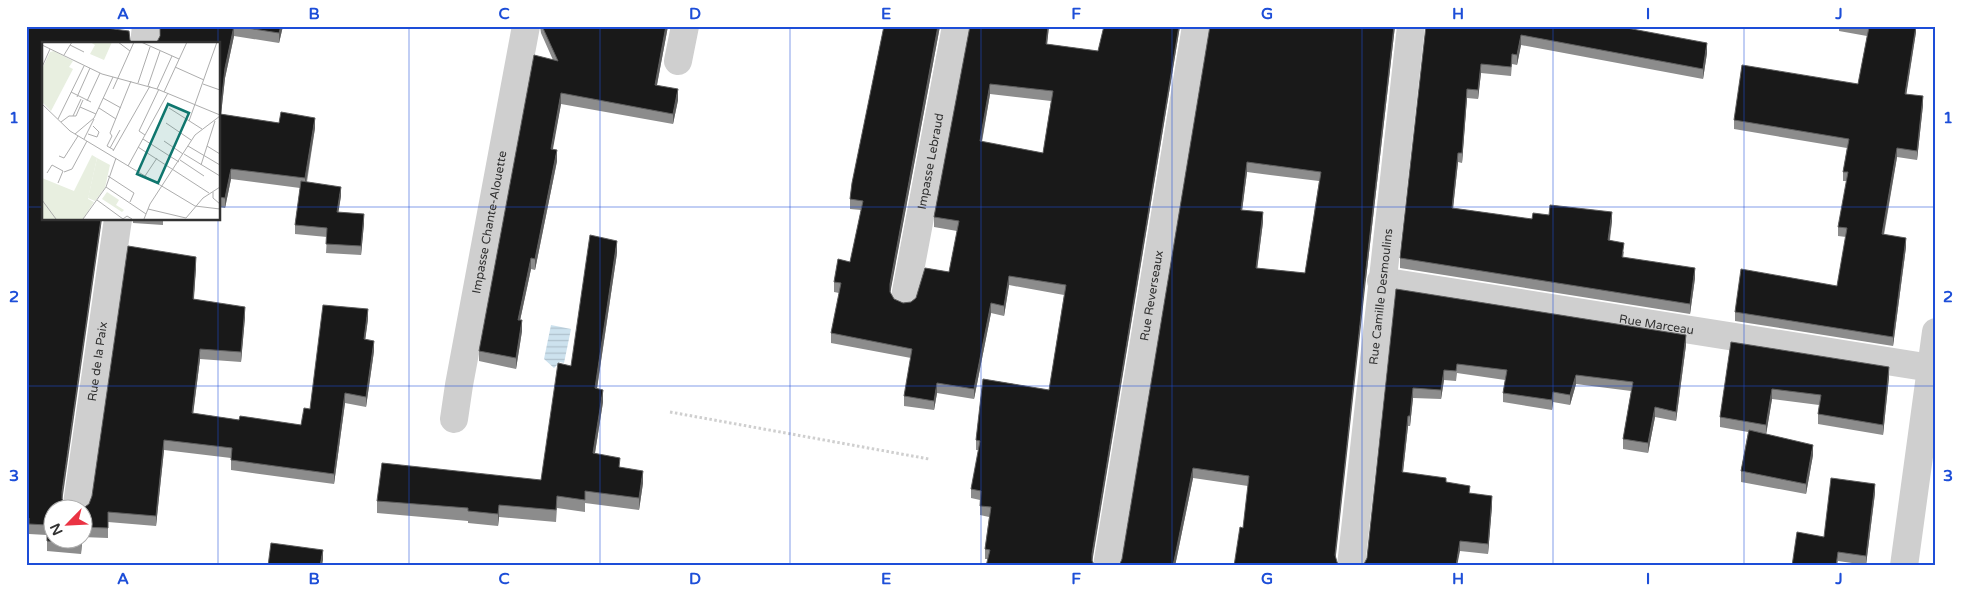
<svg xmlns="http://www.w3.org/2000/svg" width="1962" height="592" font-family="'Varela Round',sans-serif">
  <defs>
    <pattern id="water-rules" width="6" height="5" patternUnits="userSpaceOnUse" patternTransform="scale(1.25)"><rect width="6" height="5" fill="#cde2ee"/><path d="M0 2.5h6" fill="none" stroke="#b0c2cd"/></pattern>
  </defs>
  <rect width="100%" height="100%" fill="#fff"/>
  <!-- water -->
  <path fill="url(#water-rules)" d="M551,325L571,329L564,363L560,362L554,368L544,359Z"/>
  <g fill="none" stroke-linecap="round" stroke-linejoin="round">
    <!-- path -->
    <path stroke="#cfcfcf" stroke-width="3" stroke-dasharray="2.5 2.5" stroke-linecap="butt" d="M670,412L929,459"/>
    <!-- minor -->
    <g stroke="#cfcfcf" stroke-width="28">
      <path d="M144,44L146,26"/>
      <path d="M678,61L685,26"/>
      <path id="s1" d="M1381,281L1931,368"/>
      <path id="s2" d="M905,297L956,26"/>
      <path id="s3" d="M454,419L459,385L526,26"/>
      <path id="s4" d="M77,504L118,219"/>
      <path id="s5" d="M1107,566L1196,26"/>
      <path id="s6" d="M1351,566L1411,26"/>
      <path d="M1904,566L1936,332"/>
    </g>
  </g>
  <!-- wall -->
  <g fill="#8c8c8c" fill-rule="evenodd">
    <path d="M26,26L44,44L62,499L68,507L75,509H82L89,504L196,267L194,299L245,317L241,362L200,359L193,413L239,420L301,425L310,409L368,319L365,340L374,351L366,407L345,403L334,484L231,470V458L164,450L156,526L108,522V538L82,537V510V540L81,554L47,551V535L29,534V528H26Z"/>
    <path d="M160,26H283L279,43L234,36L225,78L221,114L279,123L315,128L307,182L341,196L338,212L364,223L361,255L326,253L327,237L295,234V225L300,188L231,179L225,208L219,207V44L160,36Z"/>
    <path d="M540,26H668L657,85L678,100L673,124L561,104L552,150L557,161L535,270L531,269L520,320L522,331L516,369L479,361V351L553,60L541,33Z"/>
    <path d="M884,26H940L890,292L894,299L903,303L911,302L916,298L925,268L949,272L957,231L934,227V217L970,26H1049L1047,44L1098,51L1104,26H1180L1092,560L1095,566H986L988,559H985V549L989,517L980,515V500L971,498V489L979,450H976V440L983,379L1049,390L1064,295L1009,285L1004,316L991,313L974,399L937,393L934,410L904,406V396L911,358L831,343V333L839,293L834,292V282L838,259L850,262L861,210L850,209V199L852,183ZM990,94L1051,101L1043,153L982,142Z"/>
    <path d="M1210,26H1395L1366,279L1243,528L1248,486L1193,478L1175,566H1119L1122,559ZM1247,172L1319,181L1305,273L1257,268L1263,222L1242,210Z"/>
    <path d="M1426,26L1707,53L1703,79L1521,45L1517,65L1512,64L1511,76L1481,73L1478,99L1467,98L1462,163L1458,162L1453,208L1532,219L1612,221L1610,240L1624,252L1623,258L1695,278L1690,314L1400,268V258Z"/>
    <path d="M1839,26H1916V32L1906,94L1923,105L1917,160L1897,157L1884,235L1906,247L1893,346L1735,321V312L1837,286L1846,237L1838,236V227L1847,181H1843V172L1847,148L1734,129V120L1858,84L1867,36L1839,31Z"/>
    <path d="M133,219H163V225L133,223Z"/>
    <path d="M617,253L597,389L603,402L595,453L620,468L643,483L639,510L585,503V512L557,508L556,522L499,517L498,526L468,523V521L377,513V501L541,480L571,366Z"/>
    <path d="M1396,289L1686,345L1676,421L1655,417L1648,453L1623,449V439L1631,391L1576,384L1570,405L1553,402L1552,410L1503,402V393L1505,380L1457,373L1456,381L1444,380L1441,399L1413,398L1410,426H1408L1403,472L1446,482L1470,493L1492,506L1488,554L1460,551L1367,558Z"/>
    <path d="M1731,342L1889,377L1883,435L1818,424V414L1819,405L1772,399L1766,434L1813,455L1806,494L1741,482V471L1748,432L1720,427V417Z"/>
    <path d="M1875,493L1866,565L1838,561L1837,566H1792Z"/>
  </g>
  <!-- shaded-wall -->
  <g fill="#5e5e5e">
    <path d="M234,26V36L225,78L220,124V114L225,68Z"/>
    <path d="M281,26H283L279,43V33Z"/>
    <path d="M666,26H668L655,95V85Z"/>
    <path d="M938,26H940L890,294V284Z"/>
    <path d="M1048,26H1049L1046,54V44Z"/>
    <path d="M1179,26H1180L1092,563V554Z"/>
    <path d="M1394,26H1395L1366,279L1335,564V555L1366,269Z"/>
    <path d="M1916,26V32L1905,103V94Z"/>
    <path d="M1521,35V45L1517,65V55Z"/>
    <path d="M1707,43V53L1703,79V69Z"/>
    <path d="M1481,64V73L1478,99V90Z"/>
    <path d="M990,84V94L980,151V141Z"/>
    <path d="M678,89V100L673,124V114Z"/>
    <path d="M1467,89V98L1462,163V153Z"/>
    <path d="M561,93V104L551,160V149Z"/>
    <path d="M1923,96V105L1917,160V151Z"/>
    <path d="M315,118V128L305,188V178Z"/>
    <path d="M1897,148V157L1882,243V234Z"/>
    <path d="M557,150V161L535,270V259Z"/>
    <path d="M1458,153V162L1452,218V208Z"/>
    <path d="M1247,162V172L1241,219V210Z"/>
    <path d="M231,169V179L225,208V198Z"/>
    <path d="M341,187V196L337,221V212Z"/>
    <path d="M1263,212V222L1256,278V268Z"/>
    <path d="M1612,212V221L1608,250V240Z"/>
    <path d="M364,214V223L361,255V246Z"/>
    <path d="M101,219H102L62,502V492Z"/>
    <path d="M1906,238V247L1893,346V337Z"/>
    <path d="M617,241V253L595,401V388Z"/>
    <path d="M196,257V267L193,309V299Z"/>
    <path d="M531,258V269L518,330V320Z"/>
    <path d="M1695,268V278L1690,314V304Z"/>
    <path d="M1009,276V285L1004,316V306Z"/>
    <path d="M991,303V313L974,399V389Z"/>
    <path d="M245,307V317L241,362V352Z"/>
    <path d="M368,309V319L364,349V339Z"/>
    <path d="M522,320V331L516,369V358Z"/>
    <path d="M1686,335V345L1676,421V412Z"/>
    <path d="M374,341V351L366,407V397Z"/>
    <path d="M200,349V359L192,423V413Z"/>
    <path d="M1889,367V377L1883,435V425Z"/>
    <path d="M1444,370V380L1441,399V390Z"/>
    <path d="M1576,375V384L1570,405V395Z"/>
    <path d="M937,383V393L934,410V401Z"/>
    <path d="M1413,388V398L1410,426V416Z"/>
    <path d="M1772,389V399L1766,435V425Z"/>
    <path d="M603,390V402L593,465V453Z"/>
    <path d="M1553,392V402L1552,410V400Z"/>
    <path d="M345,393V403L334,484V474Z"/>
    <path d="M1655,407V417L1648,453V443Z"/>
    <path d="M1408,416V426L1402,481V472Z"/>
    <path d="M164,440V450L156,526V516Z"/>
    <path d="M1813,445V455L1806,494V484Z"/>
    <path d="M1193,468V478L1175,566H1173Z"/>
    <path d="M643,471V483L639,510V498Z"/>
    <path d="M1875,484V493L1866,565V556Z"/>
    <path d="M1492,496V506L1488,554V544Z"/>
    <path d="M499,505V517L498,526V514Z"/>
    <path d="M81,540H82L81,554Z"/>
    <path d="M1460,541V551L1457,566H1456Z"/>
    <path d="M323,550V560L322,566H320Z"/>
  </g>
  <!-- building -->
  <g fill="#191919" stroke="#5e5e5e" fill-rule="evenodd">
    <path d="M26,26H91L129,31L130,40L133,44H44V219H101L62,492V499L68,507L75,509H82L89,504L92,496L128,246L196,257L193,299L245,307L241,352L200,349L192,413L239,420L240,416L301,425L304,408L310,409L323,305L368,309L364,339L374,341L366,397L345,393L334,474L231,460L232,448L164,440L156,516L108,512V528L82,527V510H52V540H81V544L47,541V525L29,524V518H26Z"/>
    <path d="M160,26H281L279,33L234,26L225,68L220,114L279,123L281,112L315,118L305,178L231,169L225,198L219,197V44H156L160,36Z"/>
    <path d="M542,26H666L655,85L678,89L673,114L561,93L551,149L557,150L535,259L531,258L518,320H522L516,358L479,351L534,55L558,61Z"/>
    <path d="M884,26H938L890,284V292L894,299L903,303L911,302L916,298L925,268L949,272L959,221L934,217L970,26H1048L1046,44L1098,51L1104,26H1179L1092,554V561L1095,566H986L990,550L985,549L991,507L980,506L981,491L971,489L980,441L976,440L983,379L1049,390L1066,285L1009,276L1004,306L991,303L974,389L937,383L934,401L904,396L912,349L831,333L841,283L834,282L838,259L850,262L863,201L850,199L852,183ZM990,84L1053,91L1043,153L980,141Z"/>
    <path d="M1210,26H1394L1366,269L1335,555L1337,562L1339,566H1234L1240,527L1243,528L1249,476L1193,468L1173,566H1119L1122,559ZM1247,162L1321,172L1305,273L1256,268L1263,212L1241,210Z"/>
    <path d="M1426,26H1616L1707,43L1703,69L1521,35L1517,55L1512,54L1511,67L1481,64L1478,90L1467,89L1462,153H1458L1452,208L1532,219L1533,213L1549,215L1550,205L1612,212L1608,240L1624,243L1622,257L1695,268L1690,304L1400,258Z"/>
    <path d="M1866,26H1916L1905,94L1923,96L1917,151L1897,148L1882,234L1906,238L1893,337L1735,312L1741,269L1837,286L1847,228L1838,227L1848,172H1843L1849,139L1734,120L1742,65L1858,84L1869,27Z"/>
    <path d="M301,181L341,187L337,212L364,214L361,246L326,244L327,228L295,225Z"/>
    <path d="M590,235L617,241L595,388L603,390L593,453L620,458L619,467L643,471L639,498L585,491V500L557,496L556,510L499,505L498,514L468,511V508L377,501L382,463L541,480L558,363L571,366Z"/>
    <path d="M1396,289L1686,335L1676,412L1655,407L1648,443L1623,439L1633,382L1576,375L1570,395L1553,392L1552,400L1503,393L1507,370L1457,364L1456,371L1444,370L1441,390L1413,388L1410,416H1408L1402,472L1446,478V482L1470,486L1469,493L1492,496L1488,544L1460,541L1456,566H1363L1367,558Z"/>
    <path d="M1731,342L1889,367L1883,425L1818,414L1821,395L1772,389L1766,425L1720,417Z"/>
    <path d="M1749,430L1813,445L1806,484L1741,471Z"/>
    <path d="M1831,478L1875,484L1866,556L1838,552L1836,566H1792L1797,532L1824,537Z"/>
    <path d="M271,543L323,550L320,566H268Z"/>
  </g>
  <!-- grid -->
  <path fill="none" stroke="#1d4ed8" stroke-width="1" stroke-opacity="0.55" d="M218,26V44M409,26V566M600,26V566M790,26V566M981,26V566M1172,26V566M1362,26V566M1553,26V566M1744,26V566M26,207H44M219,207H1936M218,219V566M26,386H1936"/>
  <g text-anchor="middle" dominant-baseline="central" stroke-width="5" stroke-linejoin="round" paint-order="stroke">
    <!-- street labels -->
    <g font-size="12" fill="#323232" stroke="#fff">
      <text stroke="none"><textPath href="#s2" startOffset="138">Impasse Lebraud</textPath></text>
      <text stroke="none"><textPath href="#s3" startOffset="200">Impasse Chante-Alouette</textPath></text>
      <text stroke="none"><textPath href="#s5" startOffset="274">Rue Reverseaux</textPath></text>
      <text stroke="none"><textPath href="#s6" startOffset="271">Rue Camille Desmoulins</textPath></text>
      <text stroke="none"><textPath href="#s1" startOffset="279">Rue Marceau</textPath></text>
      <text stroke="none"><textPath href="#s4" startOffset="144">Rue de la Paix</textPath></text>
    </g>
  </g>
  <!-- overview -->
  <g transform="translate(42 42)">
    <rect width="178" height="178" fill="#fff"/>
    <path d="M48,0H70L62,18L48,12L53,3ZM12,9L31,19L27,25L31,27L9,69L0,60V27L8,10ZM55,116L68,123L63,146L53,159L46,156ZM65,150L77,158L74,163L82,168L80,170L60,157Z" fill="#e8efe0"/>
    <path d="M50,113L55,116L46,157L52,160L41,177H0V136L32,149Z" fill="#e8efe0"/>
    <path fill="none" stroke="#adadad" stroke-width="1" d="M76,0L88,9M99,0L137,17M0,3L60,32L115,47L178,73M28,3L42,10M22,13L30,0M0,25L8,7M133,25L162,38M96,41L108,5M161,42L178,48M106,44L118,9M71,47L92,0M115,47L130,14M29,50L49,60M122,50L145,0M35,55L48,26M61,56L79,66M45,59L58,31M0,62L28,89L153,164L178,167M38,65L54,72M57,66L74,77M127,66L160,87M31,74L39,57M16,77L42,24M147,79L175,0M19,80L27,74H34L41,58M124,81L149,98M33,92L52,76L71,35M46,92L55,95L57,90L51,84M103,93L97,89L117,47M42,97L52,77M101,97L137,120M122,99L141,112M146,104L178,123M165,104L178,112M96,105L167,151M68,106L78,88M72,108L65,104L70,94L68,91L89,39M71,109L108,44M142,112L178,134M17,114L22,116L36,94M138,118L162,134M159,123L173,79M86,124L126,51M22,130L30,127L45,99M5,131L10,123L21,129L16,141M66,134L92,151L88,160M103,134L115,116M64,145L104,172M171,150V156L178,162M0,158L14,177M55,158L81,177L85,174L90,177M106,167L144,176L161,156L178,145M41,177L64,145L74,116M102,177L108,162L153,93L178,74"/>
    <path fill="#0f766e" fill-opacity="0.15" stroke="#0f766e" stroke-width="2.5" d="M126,62L147,71L116,141L95,132Z"/>
    <rect width="178" height="178" fill="none" stroke="#323232" stroke-width="2.5"/>
  </g>
  <!-- border -->
  <rect width="1962" height="592" fill="none" stroke="#ffffff" stroke-width="55"/>
  <!-- north arrow -->
  <g transform="translate(68 524) rotate(246)"><circle r="24" fill="#ffffff" stroke="#adadad"/>
  <path d="M0-4L9 19L0 12L-9 19Z" fill="#ea3343"/>
  <text y="-8" font-size="14" font-weight="bold" text-anchor="middle" fill="#323232">N</text>
  </g>
  <rect x="28" y="28" width="1906" height="536" fill="none" stroke="#1d4ed8" stroke-width="2"/>
  <g font-size="16" text-anchor="middle" font-weight="bold" fill="#1d4ed8">
    <text x="123" y="19">A</text>
    <text x="314" y="19">B</text>
    <text x="504" y="19">C</text>
    <text x="695" y="19">D</text>
    <text x="886" y="19">E</text>
    <text x="1076" y="19">F</text>
    <text x="1267" y="19">G</text>
    <text x="1458" y="19">H</text>
    <text x="1648" y="19">I</text>
    <text x="1839" y="19">J</text>
    <text x="14" y="123">1</text>
    <text x="1948" y="123">1</text>
    <text x="14" y="302">2</text>
    <text x="1948" y="302">2</text>
    <text x="14" y="481">3</text>
    <text x="1948" y="481">3</text>
    <text x="123" y="584">A</text>
    <text x="314" y="584">B</text>
    <text x="504" y="584">C</text>
    <text x="695" y="584">D</text>
    <text x="886" y="584">E</text>
    <text x="1076" y="584">F</text>
    <text x="1267" y="584">G</text>
    <text x="1458" y="584">H</text>
    <text x="1648" y="584">I</text>
    <text x="1839" y="584">J</text>
  </g>
</svg>
